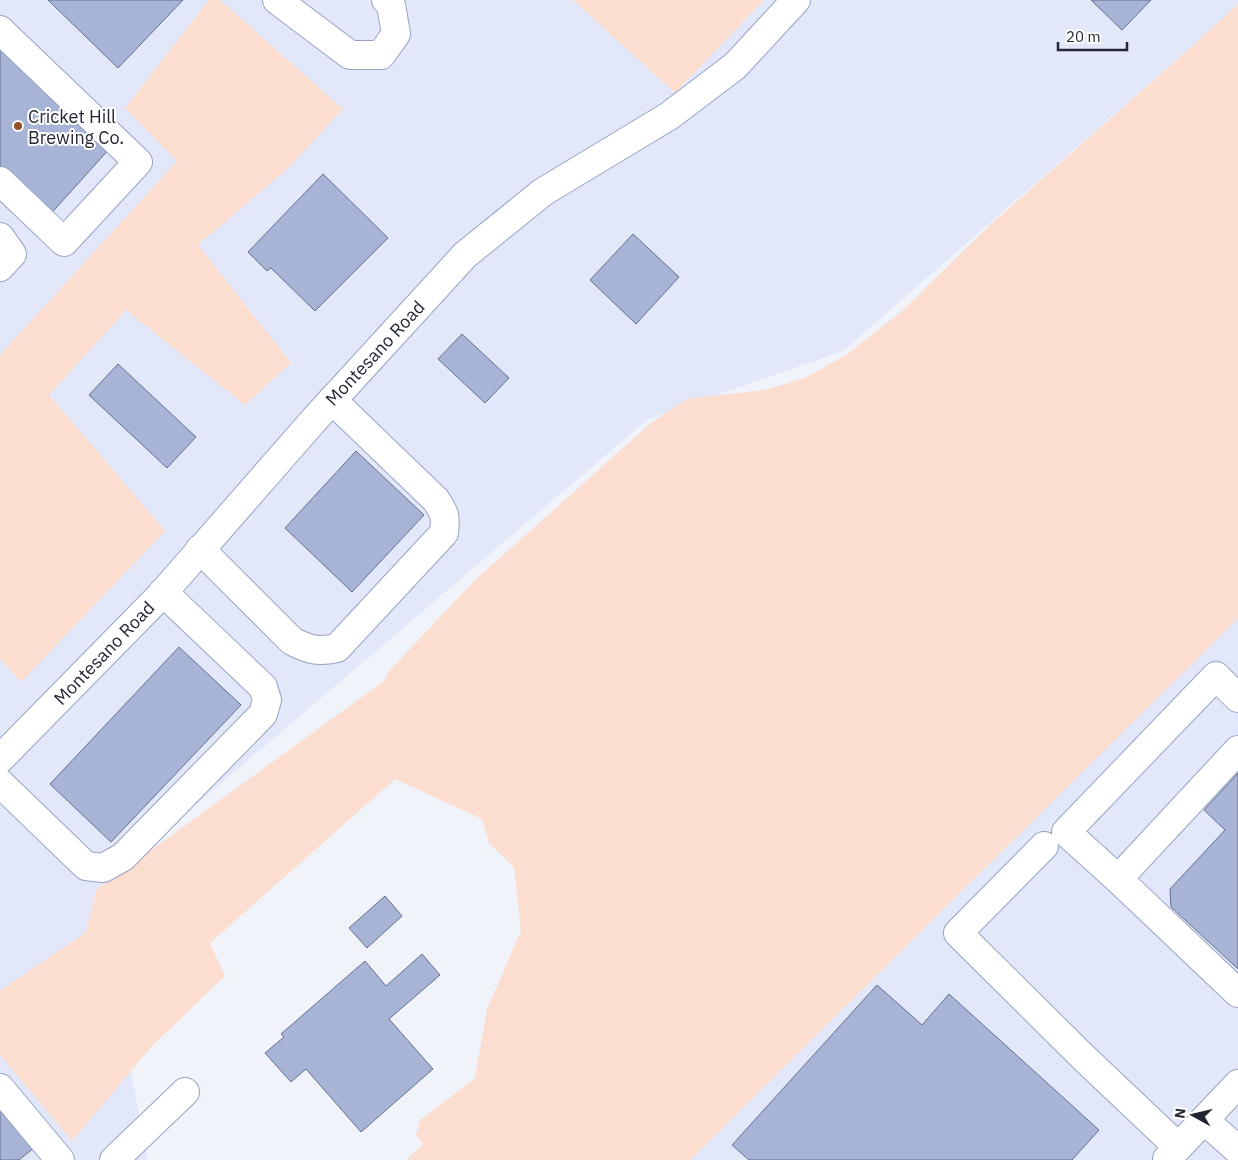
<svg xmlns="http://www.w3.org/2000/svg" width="1238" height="1160" font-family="'IBM Plex Sans',sans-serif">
  <rect width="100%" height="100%" fill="#f0f3fa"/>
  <!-- built -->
  <g fill="#e2e8f9">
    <path d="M0,0H573L675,93L764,0H1238V4L1198,41L843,351L648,419L96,890L148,1160H0Z"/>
    <path d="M1238,618V1160H690Z"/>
  </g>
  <!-- green -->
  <g fill="#fbdecf">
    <path d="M209,0H220L343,109L288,168L198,245L291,363L245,405L126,310L49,395L165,531L21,682L0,659V355L177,161L125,108Z"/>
    <path d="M573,0H764L675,93Z"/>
    <path d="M1238,4V618L690,1160H406L423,1144L416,1135L420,1120L475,1078L487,1009L521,931L514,867L489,843L482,819L395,779L210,943L225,976L151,1047L72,1141L0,1055V991L86,932L96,890L384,681L389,671L474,581L651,423L687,399L764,390L805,378L846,355L901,312L989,226L1198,41Z"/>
  </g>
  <!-- building -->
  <g fill="#a8b4d6" stroke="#656f8e">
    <path d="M48,0H183L118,68Z"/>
    <path d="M1091,0H1151L1122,30Z"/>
    <path d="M0,39L111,147L47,218L0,173Z"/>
    <path d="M323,174L388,238L315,311L271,268L267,271L248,252Z"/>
    <path d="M633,234L679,277L636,324L590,280Z"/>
    <path d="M462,334L509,378L485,403L438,359Z"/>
    <path d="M118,364L196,437L167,468L89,395Z"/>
    <path d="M356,451L424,515L352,592L285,528Z"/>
    <path d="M179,647L241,705L111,842L50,784Z"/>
    <path d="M1238,773V969L1171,907L1170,889L1225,830L1204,810Z"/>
    <path d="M385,896L402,916L367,948L349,928Z"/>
    <path d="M422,954L440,975L389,1019L433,1069L361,1132L306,1069L291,1082L265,1053L284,1037L281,1034L365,961L386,986Z"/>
    <path d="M877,985L922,1025L949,994L1099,1130L1072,1160H749L732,1145Z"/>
    <path d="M0,1103L35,1147L19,1160H0Z"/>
  </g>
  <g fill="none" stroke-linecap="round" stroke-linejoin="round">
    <defs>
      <g id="minor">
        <path d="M277,0L350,55H381L396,34L391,5L386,0"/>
        <path d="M0,30L138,162L64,242L0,181"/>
        <path d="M0,237L12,254L0,267"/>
        <path d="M200,549L292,641C309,650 318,652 337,648L444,533C446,516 445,514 436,500L332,400"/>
        <path d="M1238,698L1216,676L1066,832L1118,879L1238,750"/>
        <path d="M0,759L161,595L314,420L465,255L543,192L669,116L735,66L796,0"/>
        <path d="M0,783L86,866L103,868L123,857L263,714L267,700L263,687L163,592"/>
        <path d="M1044,846L958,933L1082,1056L1178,1147"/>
        <path d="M1118,879L1238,993"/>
        <path d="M0,1088L60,1160"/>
        <path d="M1204,1120L1238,1150"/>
        <path d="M1167,1159L1238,1084"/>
        <path d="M114,1160L185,1092"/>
      </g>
    </defs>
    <!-- minor casing -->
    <use href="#minor" stroke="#98a3c4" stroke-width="30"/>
    <!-- minor -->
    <use href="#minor" stroke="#fff" stroke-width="28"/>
  </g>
  <!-- markers -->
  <circle fill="#944f26" stroke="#fff" stroke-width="2" cx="18" cy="126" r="5"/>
  <g text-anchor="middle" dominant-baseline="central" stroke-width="4" stroke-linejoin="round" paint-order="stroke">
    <!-- poi labels -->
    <g font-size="18" fill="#232734" stroke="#fff" text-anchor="start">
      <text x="28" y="116">Cricket Hill<tspan x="28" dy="21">Brewing Co.</tspan></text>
    </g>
    <!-- street labels -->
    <g font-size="18" fill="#232734" stroke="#fff">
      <text transform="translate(375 353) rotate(-47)">Montesano Road</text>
      <text transform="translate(104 653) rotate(-46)">Montesano Road</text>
    </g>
  </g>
  <!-- north arrow -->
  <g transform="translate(1193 1115) rotate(278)" stroke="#ffffff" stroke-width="4" paint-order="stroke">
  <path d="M0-4L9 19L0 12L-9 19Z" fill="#232734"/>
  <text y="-8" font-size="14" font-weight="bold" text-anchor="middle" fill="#232734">N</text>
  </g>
  <!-- scale -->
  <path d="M1058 42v8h69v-8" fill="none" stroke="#232734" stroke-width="2.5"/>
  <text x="1066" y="42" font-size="15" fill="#232734" stroke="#ffffff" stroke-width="4" paint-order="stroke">20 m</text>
</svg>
